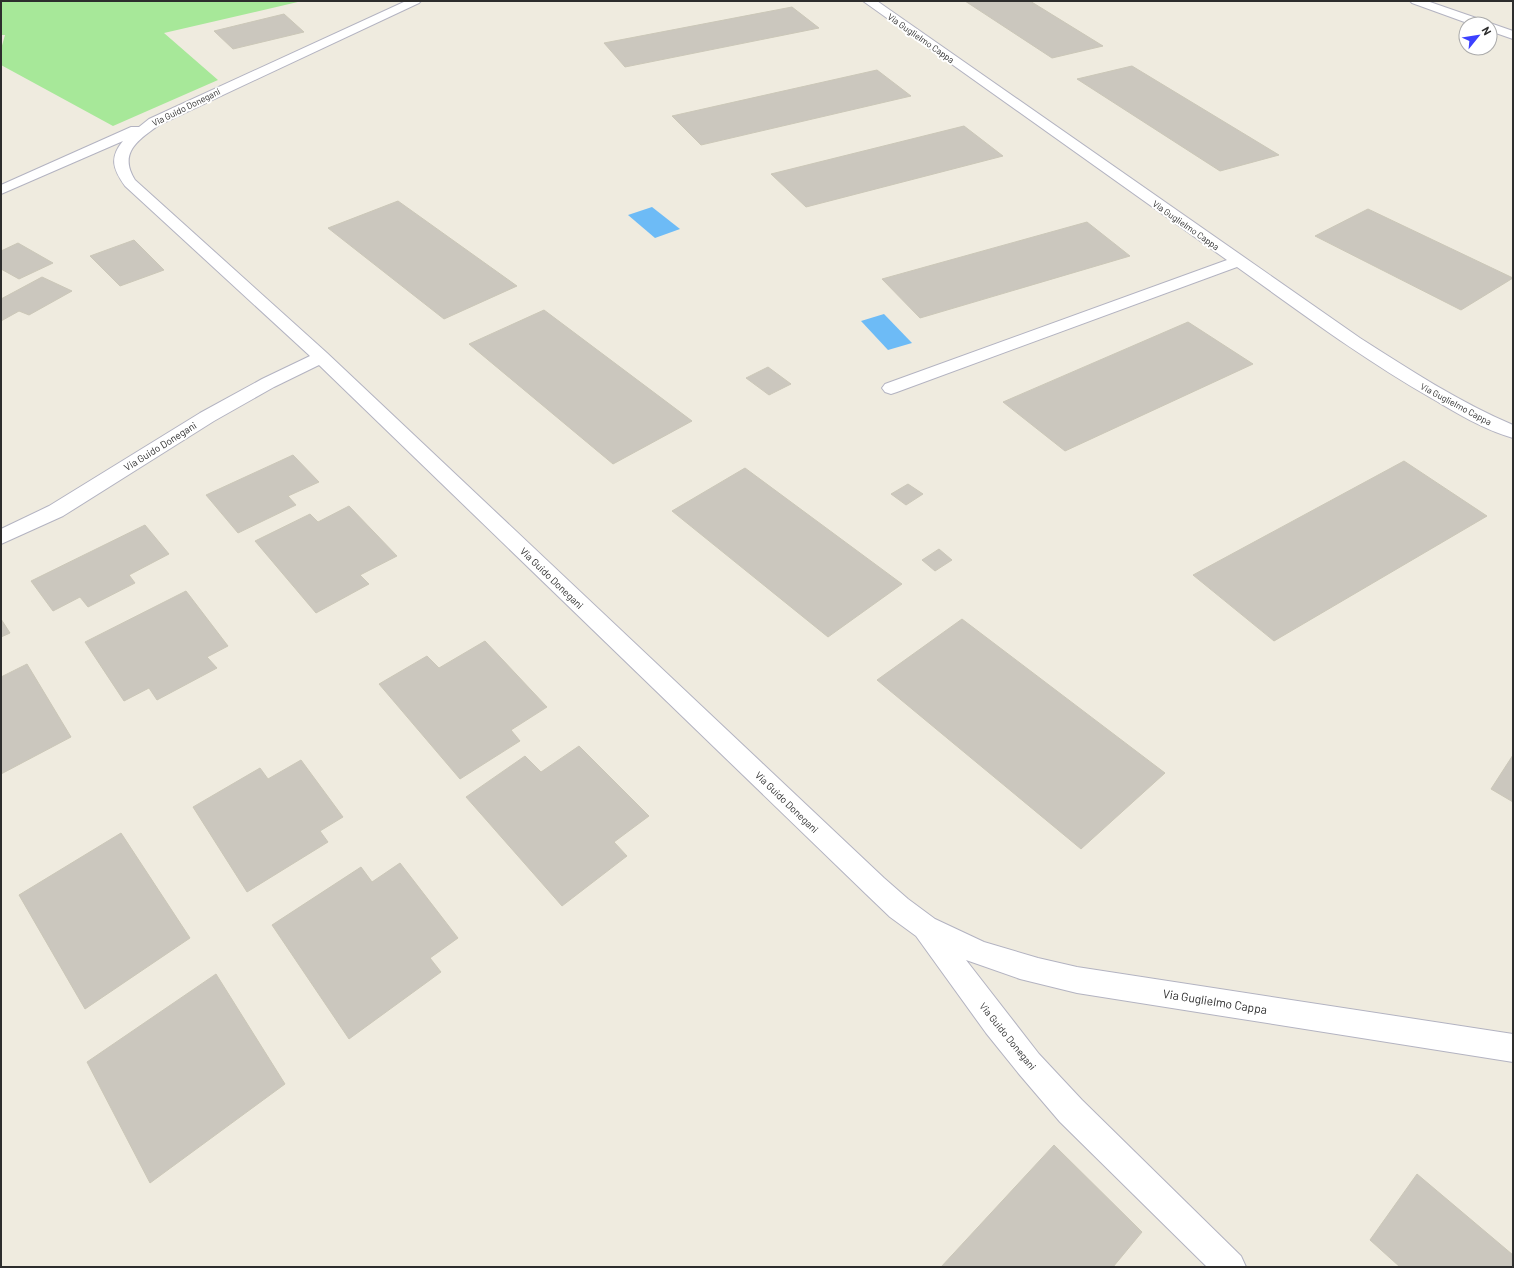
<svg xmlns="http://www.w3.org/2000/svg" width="1514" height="1268" font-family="Barlow,sans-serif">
  <rect width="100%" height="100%" fill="#efebdf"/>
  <!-- green -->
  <path fill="#a7e899" d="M1,1H302L164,33L218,80L113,126L1,65V49L5,35H1Z"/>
  <!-- water -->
  <g fill="#6dbbf6">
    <path d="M652,207L680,229L655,238L628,215Z"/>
    <path d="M884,314L912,343L888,350L861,321Z"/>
  </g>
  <!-- building -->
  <g fill="#cbc7be" stroke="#cbc7b8">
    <path d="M965,1H1030L1103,46L1052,58Z"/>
    <path d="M792,7L819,28L625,67L604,43Z"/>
    <path d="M284,14L304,32L233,49L214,31Z"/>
    <path d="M1132,66L1279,155L1220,171L1077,79Z"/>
    <path d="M877,70L911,96L701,145L672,116Z"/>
    <path d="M964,126L1003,156L806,207L771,174Z"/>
    <path d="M398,201L517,286L444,319L328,228Z"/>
    <path d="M1368,209L1513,278L1461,310L1315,236Z"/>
    <path d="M1087,222L1130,256L920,318L882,279Z"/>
    <path d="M134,240L164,270L120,286L90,256Z"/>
    <path d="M18,243L53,263L19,279L1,269V251Z"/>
    <path d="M42,277L72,291L29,315L19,311L1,321V299Z"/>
    <path d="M544,310L692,421L613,464L469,344Z"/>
    <path d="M1188,322L1253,364L1065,451L1003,402Z"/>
    <path d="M768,367L791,384L769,395L746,378Z"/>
    <path d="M293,455L319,482L288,496L296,505L238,533L206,495Z"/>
    <path d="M1404,461L1487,516L1274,641L1193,575Z"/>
    <path d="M745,468L902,584L828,637L672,511Z"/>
    <path d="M908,484L923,494L906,505L891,494Z"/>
    <path d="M349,506L397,556L360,575L369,584L316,613L255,541L310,514L318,522Z"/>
    <path d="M145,525L169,554L129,575L135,583L88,607L80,597L53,611L31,581Z"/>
    <path d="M939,549L952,560L935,571L922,560Z"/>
    <path d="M186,591L228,646L207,657L217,668L157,700L149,688L124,701L85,642Z"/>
    <path d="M1,619L10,633L1,637Z"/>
    <path d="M962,619L1165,773L1081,849L877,680Z"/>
    <path d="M485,641L547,707L511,730L520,741L460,779L379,684L427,656L439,668Z"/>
    <path d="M27,664L71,737L1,774V677Z"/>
    <path d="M579,746L649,816L614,842L627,856L562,906L466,797L525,756L541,772Z"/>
    <path d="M1513,755V802L1491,789Z"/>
    <path d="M301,760L343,817L320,831L328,842L247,892L193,807L260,768L268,779Z"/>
    <path d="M121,833L190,938L85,1009L19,895Z"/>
    <path d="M400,863L458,938L430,958L441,972L349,1039L272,925L361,867L372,882Z"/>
    <path d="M216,974L285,1084L150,1183L87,1062Z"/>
    <path d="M1054,1145L1142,1232L1113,1267H941Z"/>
    <path d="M1417,1174L1513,1255V1267H1400L1370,1240Z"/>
  </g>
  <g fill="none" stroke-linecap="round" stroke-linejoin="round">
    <defs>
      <g id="minor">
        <path d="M406,1H421L419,3L159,125C138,140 118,153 135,180L327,353L884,878L908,899L935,919L984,942L1038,958L1077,967L1513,1034V1062L1077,993L1020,979L966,960L1039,1054L1082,1100L1241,1256L1246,1267H1207L1060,1122L1019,1074L986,1033L916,936L890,917L866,894L319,365L274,387L214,421L63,516L1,544V529L49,506L200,413L262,379L310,356L125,186C113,169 109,158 123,141L1,194V185L131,127H139L149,119Z"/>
        <path d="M863,1H877L1360,338C1410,370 1459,402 1513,425V438C1484,430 1457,413 1431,398C1363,359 1300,312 1237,267L897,392L891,394L885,392L882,388L885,384L1227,260Z"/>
        <path d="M1410,1H1427L1485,21L1487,24H1470L1412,3Z"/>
        <path d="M1490,23L1513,31V39L1490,31V24H1488Z"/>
      </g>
    </defs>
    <!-- minor casing -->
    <use href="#minor" stroke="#b3b3c1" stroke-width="2"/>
    <!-- minor -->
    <use href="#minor" fill="#fff" fill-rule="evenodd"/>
  </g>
  <g text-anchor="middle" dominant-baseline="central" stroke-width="4" stroke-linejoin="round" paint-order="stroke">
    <!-- far-street labels -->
    <g font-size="9" fill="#2d2d2d" stroke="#fff">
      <text transform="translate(921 38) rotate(35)">Via Guglielmo Cappa</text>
      <text transform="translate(186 107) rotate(-26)">Via Guido Donegani</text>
      <text transform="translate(1186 225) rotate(35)">Via Guglielmo Cappa</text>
      <text transform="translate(1456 404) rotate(28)">Via Guglielmo Cappa</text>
    </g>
    <!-- street labels -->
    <g font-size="10" fill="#2d2d2d" stroke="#fff">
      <text transform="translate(160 446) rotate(-32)">Via Guido Donegani</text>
      <text transform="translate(552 578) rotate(44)">Via Guido Donegani</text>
      <text transform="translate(787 802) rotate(44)">Via Guido Donegani</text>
      <text transform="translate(1008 1036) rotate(51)">Via Guido Donegani</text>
    </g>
    <!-- near-street labels -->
    <g font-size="12" fill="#2d2d2d" stroke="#fff">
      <text transform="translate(1215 1001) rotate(9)">Via Guglielmo Cappa</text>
    </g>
  </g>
  <!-- border -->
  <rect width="1514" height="1268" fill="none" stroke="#2d2d2d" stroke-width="4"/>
  <!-- north arrow -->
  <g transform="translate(1478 36) rotate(60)"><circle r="19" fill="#ffffff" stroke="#ababab"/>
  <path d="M0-3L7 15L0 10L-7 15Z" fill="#3c41ff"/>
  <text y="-6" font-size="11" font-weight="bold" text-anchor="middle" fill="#2d2d2d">N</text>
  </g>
</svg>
